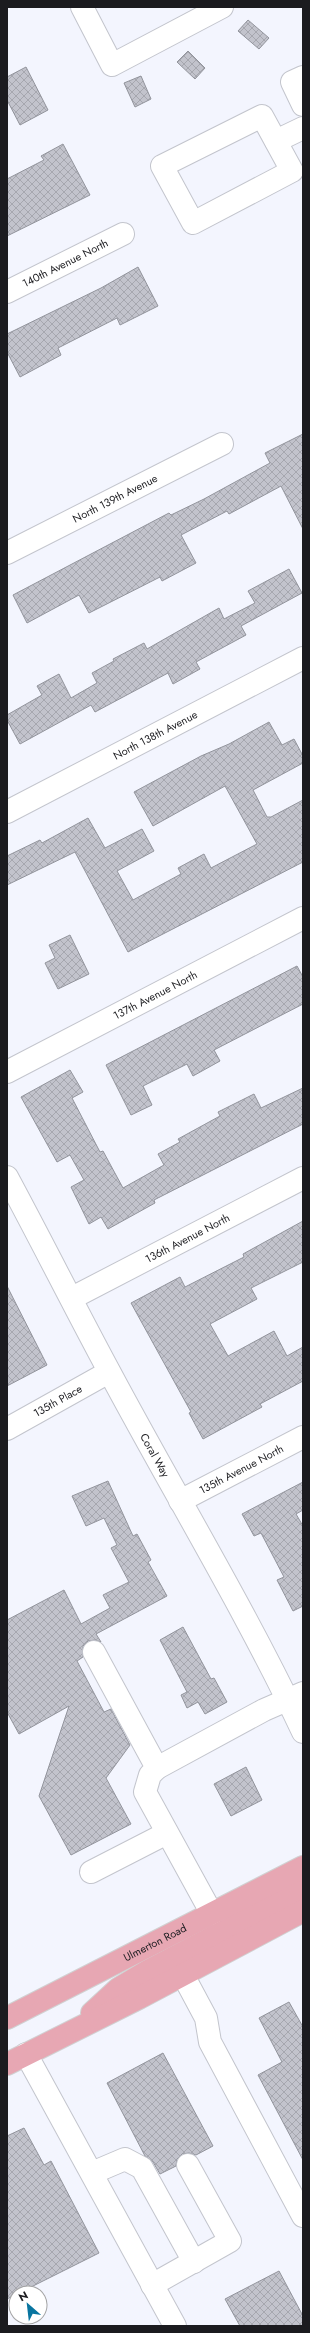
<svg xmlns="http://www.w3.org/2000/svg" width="310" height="2333" font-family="Jost,sans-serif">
  <defs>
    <pattern id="building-cross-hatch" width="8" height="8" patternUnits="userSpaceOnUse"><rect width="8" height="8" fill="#c2c3cc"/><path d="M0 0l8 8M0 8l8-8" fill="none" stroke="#a6a7af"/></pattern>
  </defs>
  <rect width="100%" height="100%" fill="#f3f5fe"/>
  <!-- building -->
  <g fill="url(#building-cross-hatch)" stroke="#92949c">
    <path d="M248,20L269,38L259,49L238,31Z"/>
    <path d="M188,51L205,68L195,79L177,62Z"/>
    <path d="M26,67L48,110L20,125L7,100V77Z"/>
    <path d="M141,76L151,99L135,107L124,83Z"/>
    <path d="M63,144L90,195L7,236V179L44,160L41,156Z"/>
    <path d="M138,267L158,306L120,325L117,318L58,348L61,355L20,377L7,352V334L101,288Z"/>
    <path d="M303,434V529L281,486L229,514L227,511L181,535L196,563L162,581L160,577L89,613L79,595L27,623L13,595L169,513L171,515L204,499L270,463L265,453Z"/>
    <path d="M289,569L302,593L241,626L246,635L196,662L200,669L173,684L168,673L95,712L91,705L20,744L7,720V715L42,695L37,686L59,674L71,698L97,683L92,673L114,661L113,659L144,643L147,649L219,608L224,619L255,603L248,591Z"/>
    <path d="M269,722L282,745L294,739L303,756V763L253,790L267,817H271L303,800V862L128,952L75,852L7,885V856L40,840L42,843L88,818L105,848L142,829L154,851L117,871L133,900L181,874L178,868L204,854L211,868L257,844L225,786L153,826L134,792L201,756L229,744Z"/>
    <path d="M70,935L89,974L58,989L45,963L55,958L49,945Z"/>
    <path d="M297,966L303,977V1004L214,1050L220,1061L193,1076L187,1064L143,1086L152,1105L131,1115L106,1065Z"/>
    <path d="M70,1070L83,1092L72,1098L100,1152L103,1151L123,1188L164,1165L158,1154L180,1142L178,1139L220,1116L218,1112L254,1094L261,1108L303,1088V1124L154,1200L155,1203L108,1229L101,1217L89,1224L71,1187L84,1180L70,1155L57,1162L21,1097Z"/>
    <path d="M303,1221V1262L251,1288L257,1299L210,1324L228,1356L274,1331L287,1356L303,1347V1381L260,1404L262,1407L203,1439L189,1413L191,1412L131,1303L180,1277L185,1287L244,1257L243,1254Z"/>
    <path d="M7,1286L47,1365L7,1386Z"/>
    <path d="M108,1481L133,1536L137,1534L151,1560L148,1562L167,1596L96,1634L101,1642L95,1640L88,1641L83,1646V1657L77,1661L104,1712L111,1709L130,1745L106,1778L131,1824L71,1855L39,1796L69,1706L19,1734L7,1712V1620L64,1590L81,1624L110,1608L103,1595L129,1582L111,1548L117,1545L104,1518L86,1526L72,1496Z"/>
    <path d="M303,1482V1510L296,1514L303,1526V1606L293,1611L277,1580L284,1577L261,1533L254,1536L242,1514Z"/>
    <path d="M183,1627L211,1679L214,1678L227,1702L205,1714L198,1702L187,1708L181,1695L187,1692L160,1640Z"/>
    <path d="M246,1767L262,1800L231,1816L214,1784Z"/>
    <path d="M289,2002L303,2027V2160L258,2075L282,2062L259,2018Z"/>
    <path d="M163,2053L213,2146L196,2155L189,2153L182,2154L177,2159L176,2166L160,2174L153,2162L145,2156L107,2083Z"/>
    <path d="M24,2128L44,2165L51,2161L99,2253L7,2299V2136Z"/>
    <path d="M279,2271L303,2316V2326H240L225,2299Z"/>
  </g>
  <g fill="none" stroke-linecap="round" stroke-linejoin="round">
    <defs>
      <g id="minor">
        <path d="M82,7L112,65L222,7"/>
        <path d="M303,77L292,82L303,105"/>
        <path d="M262,116L292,171L193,223L162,166Z"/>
        <path d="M276,141L303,128"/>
        <path id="s1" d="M7,292L123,234"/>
        <path id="s2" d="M7,553L222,444"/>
        <path id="s3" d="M7,812L303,658"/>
        <path id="s4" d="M7,1072L303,918"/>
        <path id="s5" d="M7,1177C42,1242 75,1308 110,1373C174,1493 245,1609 303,1732"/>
        <path id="s6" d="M72,1298L303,1178"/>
        <path id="s7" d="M7,1429L109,1372"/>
        <path id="s8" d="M180,1501L303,1437"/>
        <path d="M94,1652L157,1768L150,1775L145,1792L212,1914"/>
        <path d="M157,1768L264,1710L303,1693"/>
        <path d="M91,1872L167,1833"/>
        <path d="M183,1975L206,2018L210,2042L303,2216"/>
        <path d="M26,2054L175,2326"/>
        <path d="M92,2173L125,2159L142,2168L194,2262"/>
        <path d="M152,2285L230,2241L188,2165"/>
      </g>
      <g id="major">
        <path d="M92,2013L118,1989L148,1971L303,1890"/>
        <path id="s9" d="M7,2018L303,1867"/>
        <path d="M7,2064L139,1998L303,1911"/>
      </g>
    </defs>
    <!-- minor casing -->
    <use href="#minor" stroke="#c3c5cd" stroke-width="24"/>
    <!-- major casing -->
    <use href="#major" stroke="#d1d1d2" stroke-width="24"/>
    <!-- minor -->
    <use href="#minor" stroke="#fff" stroke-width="22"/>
    <!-- major -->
    <use href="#major" stroke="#e7a7b3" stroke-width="22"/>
  </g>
  <g text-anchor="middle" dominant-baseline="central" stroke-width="3" stroke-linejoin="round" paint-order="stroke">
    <!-- street labels -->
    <g font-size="11" fill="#1b1b1f" stroke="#fff">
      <text stroke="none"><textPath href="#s1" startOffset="65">140th Avenue North</textPath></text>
      <text stroke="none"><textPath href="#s2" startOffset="121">North 139th Avenue</textPath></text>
      <text stroke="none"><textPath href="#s3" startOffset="167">North 138th Avenue</textPath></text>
      <text stroke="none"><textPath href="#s4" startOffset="167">137th Avenue North</textPath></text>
      <text stroke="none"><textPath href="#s6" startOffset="130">136th Avenue North</textPath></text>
      <text stroke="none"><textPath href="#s7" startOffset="58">135th Place</textPath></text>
      <text stroke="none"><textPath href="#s5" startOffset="315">Coral Way</textPath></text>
      <text stroke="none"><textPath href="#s8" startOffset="69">135th Avenue North</textPath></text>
      <text stroke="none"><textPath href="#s9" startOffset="166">Ulmerton Road</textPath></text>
    </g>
  </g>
  <!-- border -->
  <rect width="310" height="2333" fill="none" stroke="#1b1b1f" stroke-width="16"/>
  <!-- north arrow -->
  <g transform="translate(28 2305) rotate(332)"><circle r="19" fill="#ffffff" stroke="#a4a4a5"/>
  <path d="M0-3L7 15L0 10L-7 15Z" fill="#0975a0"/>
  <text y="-6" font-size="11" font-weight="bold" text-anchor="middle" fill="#1b1b1f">N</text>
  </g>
</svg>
